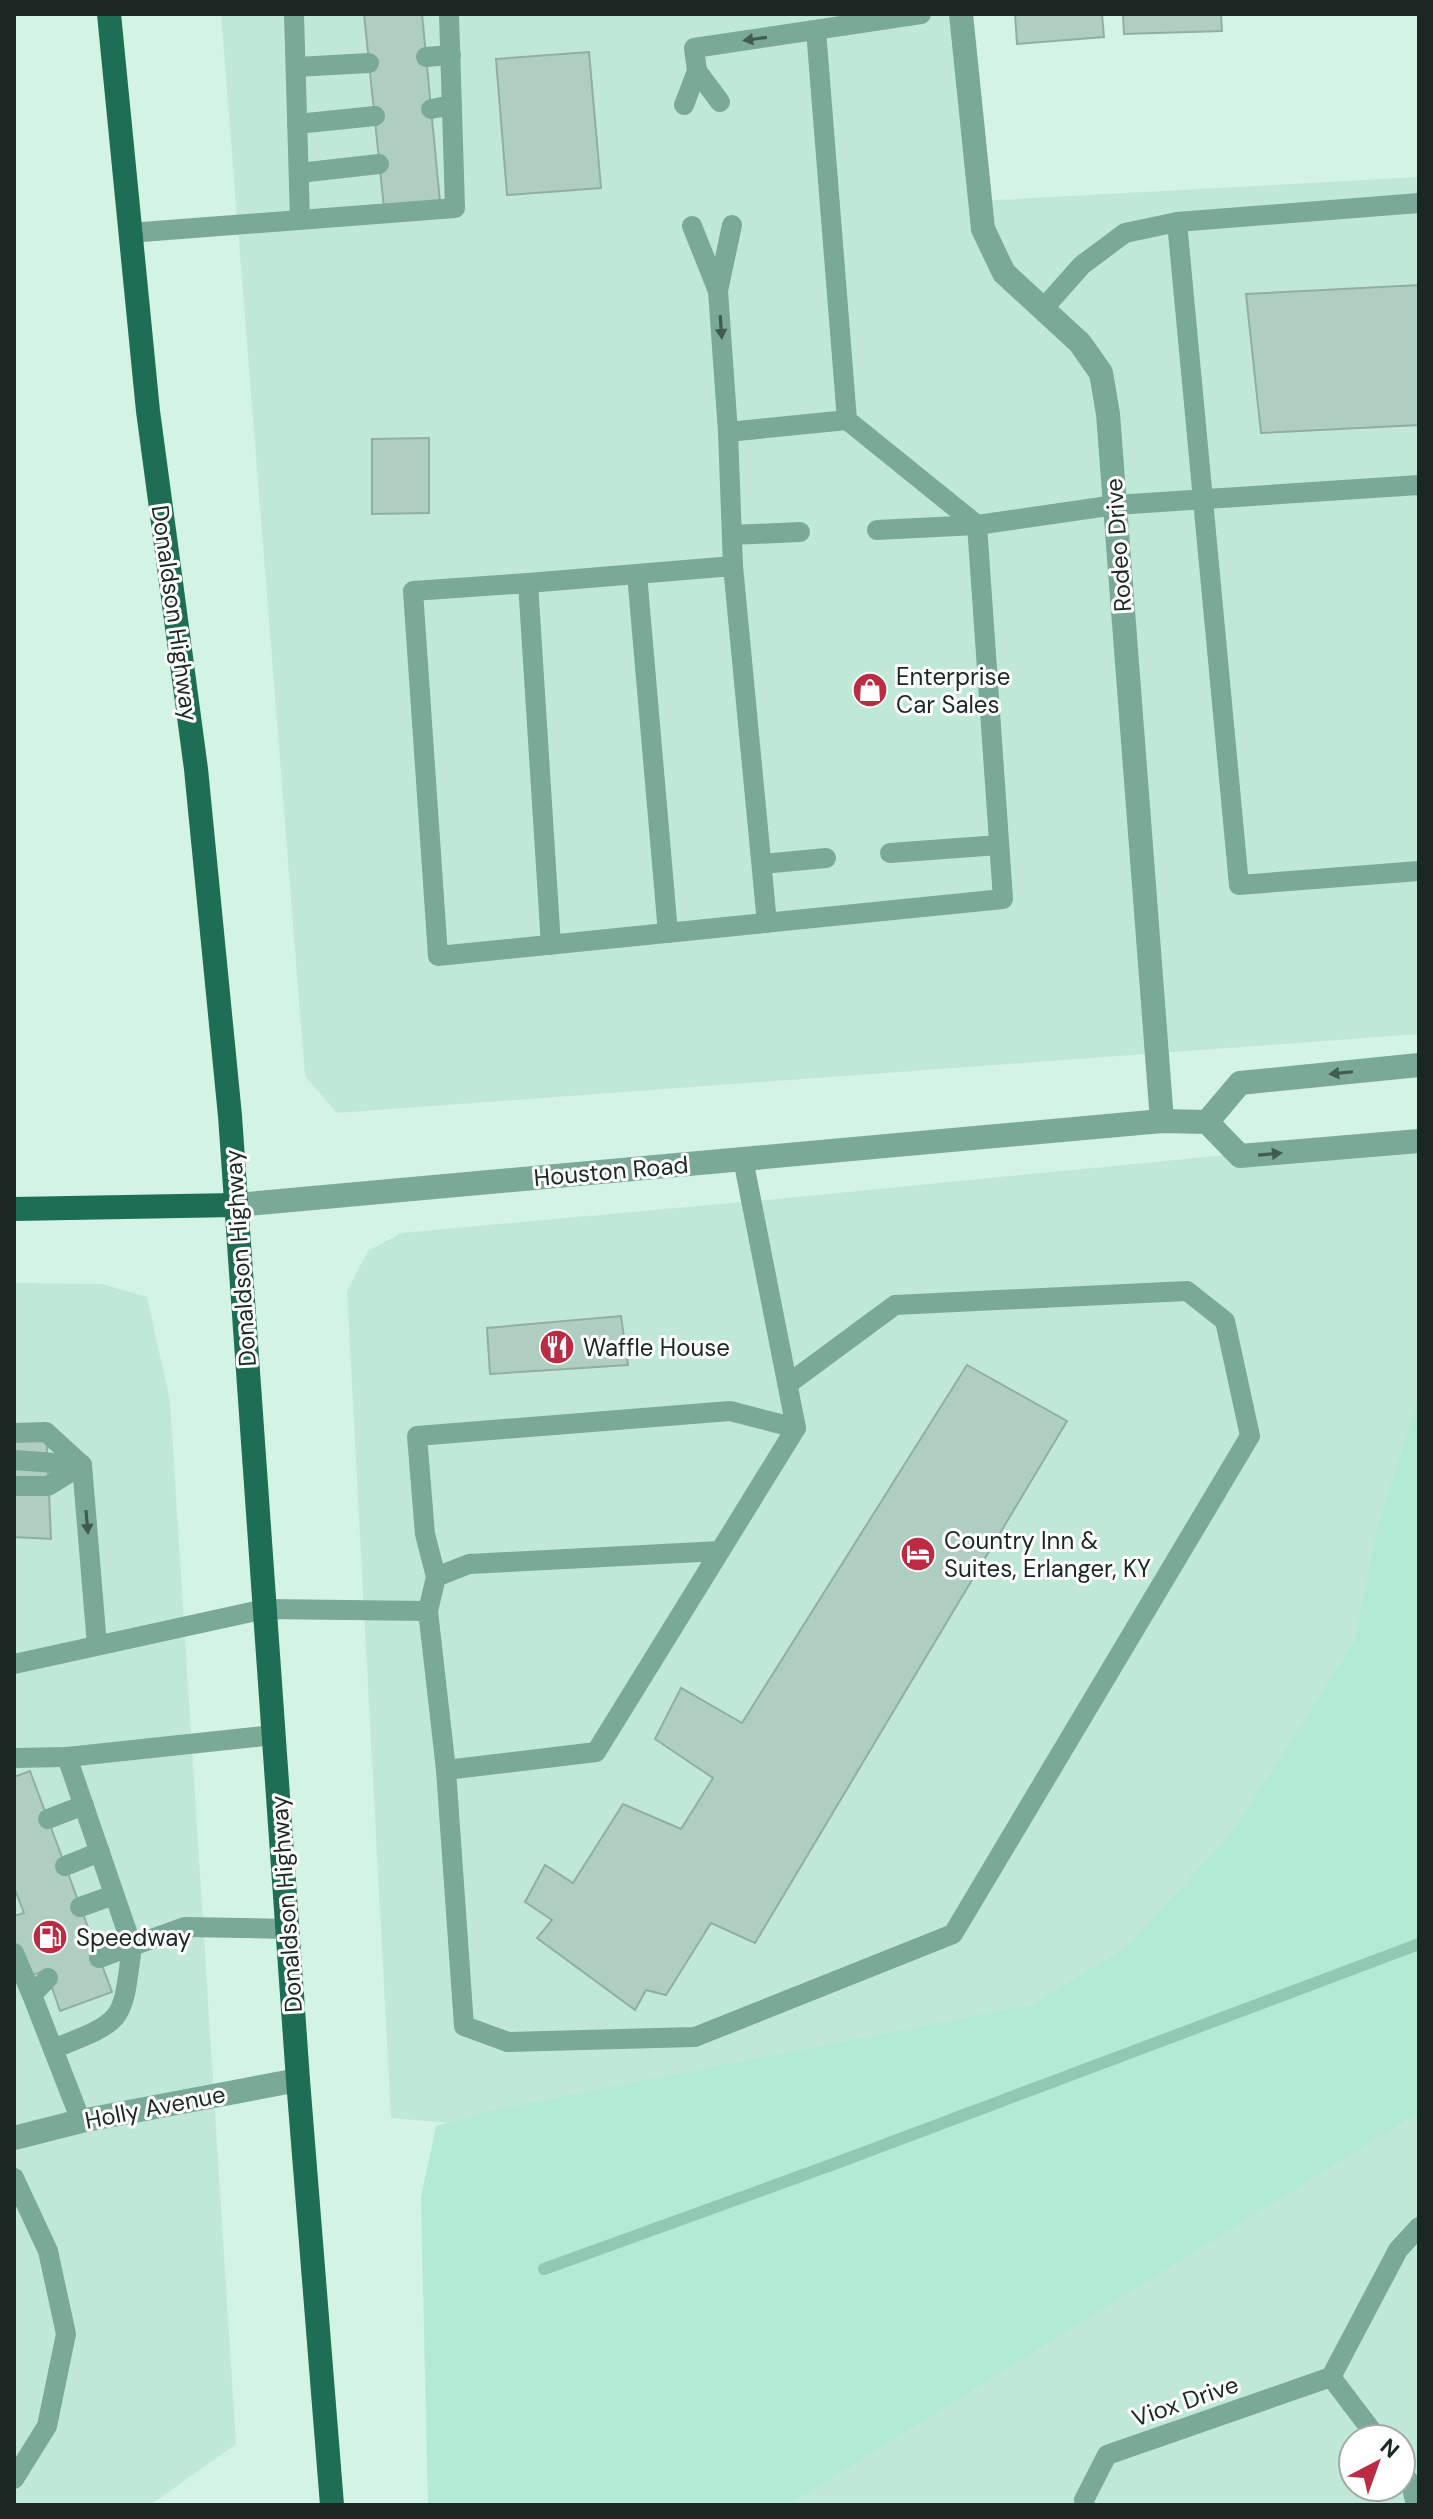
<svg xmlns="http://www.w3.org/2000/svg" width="1433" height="2519" font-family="'DM Sans',sans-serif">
  <rect width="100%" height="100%" fill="#d3f3e5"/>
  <!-- built -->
  <g fill="#c0e8d7" fill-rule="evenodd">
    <path d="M221,14H961L980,201L1419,177V1034L337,1113L305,1076Z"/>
    <path d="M1419,1136V2505H767L641,2139L391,2118L347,1291L368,1251L401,1233L797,1197ZM1353,2439H1401V2487H1353Z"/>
    <path d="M14,1283L102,1284L147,1297L170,1401L236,2444L150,2505H14Z"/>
  </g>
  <!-- green -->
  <path fill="#b2ead4" d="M1419,1396V2112L791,2503L428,2505L421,2197L436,2126L493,2110L1031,2005L1127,1947L1233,1831L1355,1641L1378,1526Z"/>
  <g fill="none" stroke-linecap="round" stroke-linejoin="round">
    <!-- stream -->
    <path stroke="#91c8b2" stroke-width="12" d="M544,2269L831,2165L1419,1944"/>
  </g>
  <!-- building -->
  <g fill="#afcec1" stroke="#90aea1" stroke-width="2">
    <path d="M364,14H422L440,202L384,208Z"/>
    <path d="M1015,14H1102L1104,37L1017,44Z"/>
    <path d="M1123,14H1221L1222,31L1124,34Z"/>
    <path d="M589,52L601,188L507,195L496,59Z"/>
    <path d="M1419,285V425L1261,433L1246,294Z"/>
    <path d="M429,438V513L372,514V439Z"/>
    <path d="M621,1316L628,1365L490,1374L487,1328Z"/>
    <path d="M967,1365L1067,1421L755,1943L711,1923L666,1995L646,1990L635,2010L537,1938L552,1920L525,1902L545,1865L573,1883L623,1804L681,1829L713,1778L655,1739L681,1688L742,1723Z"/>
    <path d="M46,1424L51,1539L14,1537V1426Z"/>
    <path d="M30,1771L112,1992L60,2011L46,1970L14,1982V1916L24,1913L14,1887V1777Z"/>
  </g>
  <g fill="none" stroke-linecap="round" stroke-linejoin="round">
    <!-- lane -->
    <g stroke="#7ba997" stroke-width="20">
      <path d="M294,14L300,220"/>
      <path d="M816,30L847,420L977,525"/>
      <path d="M426,57L451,55"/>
      <path d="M296,67L369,63"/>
      <path d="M697,71L720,102"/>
      <path d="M684,105L697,71L694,48L921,14"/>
      <path d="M431,109L452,105"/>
      <path d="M297,124L375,116"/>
      <path d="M299,173L379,164"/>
      <path d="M1177,222L1239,885L1419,871"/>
      <path d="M692,226L718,291L728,432L733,566"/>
      <path d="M129,233L455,208L449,14"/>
      <path d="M718,291L732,225"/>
      <path d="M1042,310L1082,265L1125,233L1177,222L1419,203"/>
      <path d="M728,432L847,420"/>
      <path d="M877,530L977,525"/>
      <path d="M732,535L800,532"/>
      <path d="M637,574L668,933"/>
      <path d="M528,583L733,566L767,923"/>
      <path d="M890,853L999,845"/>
      <path d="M762,864L826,858"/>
      <path d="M551,945L528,583L413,591L438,956L1003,899L977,525L1115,505L1419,485"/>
      <path d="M743,1159L796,1428L596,1752L446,1770L464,2026L508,2042L695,2037L953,1934L1250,1436L1225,1321L1187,1291L895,1305L788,1384"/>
      <path d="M14,1433L46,1432L82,1465L97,1645"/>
      <path d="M14,1460L82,1465"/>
      <path d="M14,1486H48L82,1465"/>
      <path d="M436,1577L425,1534L417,1436L730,1411L796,1428"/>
      <path d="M428,1611L436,1577L469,1564L720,1551"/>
      <path d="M14,1664L265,1609L428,1611L446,1770"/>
      <path d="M274,1735L67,1757L132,1946L185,1927L289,1929"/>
      <path d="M14,1758L67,1757"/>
      <path d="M48,1819L84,1805"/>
      <path d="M65,1866L100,1852"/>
      <path d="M80,1907L114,1895"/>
      <path d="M14,1953L32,1995"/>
      <path d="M48,1978L32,1995L81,2121"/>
      <path d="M53,2049C126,2020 122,2023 132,1946L99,1958"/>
      <path d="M14,2178L48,2251L66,2334L47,2426L14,2479"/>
      <path d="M1331,2377L1378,2439"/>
      <path d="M1401,2471L1411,2484L1416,2505"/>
      <path d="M1085,2505L1084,2500L1107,2455L1331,2377L1398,2250L1419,2227"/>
    </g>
    <!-- street -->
    <g stroke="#7ba997" stroke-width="24">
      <path d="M961,14L983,229L1004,273L1080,343L1101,373L1108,414L1162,1121"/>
      <path d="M1207,1122L1240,1083L1419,1065"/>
      <path d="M236,1205L1162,1121L1207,1122L1240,1156L1419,1141"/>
      <path d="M14,2138L81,2121L298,2080"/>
    </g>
    <!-- primary -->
    <g stroke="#1e6e55" stroke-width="24">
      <path d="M109,14L148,411L196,769L230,1116L298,2080L332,2505"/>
      <path d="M14,1209L236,1205"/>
    </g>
  </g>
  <!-- one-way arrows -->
  <defs><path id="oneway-solid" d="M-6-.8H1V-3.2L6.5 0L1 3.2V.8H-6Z" transform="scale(2)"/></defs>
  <g fill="#415b51">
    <use href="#oneway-solid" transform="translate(755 39) rotate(172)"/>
    <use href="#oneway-solid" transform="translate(721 327) rotate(86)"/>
    <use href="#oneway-solid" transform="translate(1341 1073) rotate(174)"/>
    <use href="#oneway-solid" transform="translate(1270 1154) rotate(-5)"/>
    <use href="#oneway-solid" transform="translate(87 1522) rotate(85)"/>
  </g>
  <!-- icons -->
  <defs>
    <symbol id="shop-disc" viewBox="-11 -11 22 22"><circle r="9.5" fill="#bc2b42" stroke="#fff"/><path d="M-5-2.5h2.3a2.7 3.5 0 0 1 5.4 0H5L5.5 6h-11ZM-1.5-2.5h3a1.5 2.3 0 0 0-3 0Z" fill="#fff"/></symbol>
    <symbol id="restaurant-disc" viewBox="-11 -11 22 22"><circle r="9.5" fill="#bc2b42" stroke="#fff"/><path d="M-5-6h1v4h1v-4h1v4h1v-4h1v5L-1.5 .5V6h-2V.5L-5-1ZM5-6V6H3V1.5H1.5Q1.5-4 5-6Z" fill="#fff"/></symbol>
    <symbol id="hotel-disc" viewBox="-11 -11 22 22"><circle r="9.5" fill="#bc2b42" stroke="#fff"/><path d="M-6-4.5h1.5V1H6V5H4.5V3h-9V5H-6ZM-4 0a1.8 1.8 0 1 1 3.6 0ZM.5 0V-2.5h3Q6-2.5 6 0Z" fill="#fff"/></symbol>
    <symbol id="fuel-disc" viewBox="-11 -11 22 22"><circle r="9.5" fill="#bc2b42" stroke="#fff"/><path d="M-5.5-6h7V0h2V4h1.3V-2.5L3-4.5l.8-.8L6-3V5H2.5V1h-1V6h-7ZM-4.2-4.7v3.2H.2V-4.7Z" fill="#fff"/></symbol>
  </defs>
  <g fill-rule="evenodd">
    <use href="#shop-disc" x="850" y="670" width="40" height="40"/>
    <use href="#restaurant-disc" x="537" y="1327" width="40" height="40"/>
    <use href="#hotel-disc" x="898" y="1534" width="40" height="40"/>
    <use href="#fuel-disc" x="30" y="1917" width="40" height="40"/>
  </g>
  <g text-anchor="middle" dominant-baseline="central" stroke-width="6" stroke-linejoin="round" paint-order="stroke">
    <!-- street labels -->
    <g font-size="24" fill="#1b2722" stroke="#fff">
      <text transform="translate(1118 545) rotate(-94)">Rodeo Drive</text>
      <text transform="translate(175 613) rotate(82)">Donaldson Highway</text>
      <text transform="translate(611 1171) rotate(-5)">Houston Road</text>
      <text transform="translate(240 1258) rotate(-94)">Donaldson Highway</text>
      <text transform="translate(286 1904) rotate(-94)">Donaldson Highway</text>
      <text transform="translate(155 2107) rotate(-11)">Holly Avenue</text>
      <text transform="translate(1185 2401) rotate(-19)">Viox Drive</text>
    </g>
    <!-- poi labels -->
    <g font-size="24" fill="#1b2722" stroke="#fff" text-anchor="start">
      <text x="896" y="676">Enterprise<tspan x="896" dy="28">Car Sales</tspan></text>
      <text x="583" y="1347">Waffle House</text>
      <text x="944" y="1540">Country Inn &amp;<tspan x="944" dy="28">Suites, Erlanger, KY</tspan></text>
      <text x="76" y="1937">Speedway</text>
    </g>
  </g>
  <!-- border -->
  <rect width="1433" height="2519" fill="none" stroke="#1b2722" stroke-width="32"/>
  <!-- north arrow -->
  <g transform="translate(1377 2463) rotate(41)"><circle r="38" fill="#ffffff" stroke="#a4a9a7" stroke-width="2"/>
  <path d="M0-6L14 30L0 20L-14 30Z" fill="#bc2b42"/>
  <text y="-12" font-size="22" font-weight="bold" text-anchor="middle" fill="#1b2722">N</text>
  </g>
</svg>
